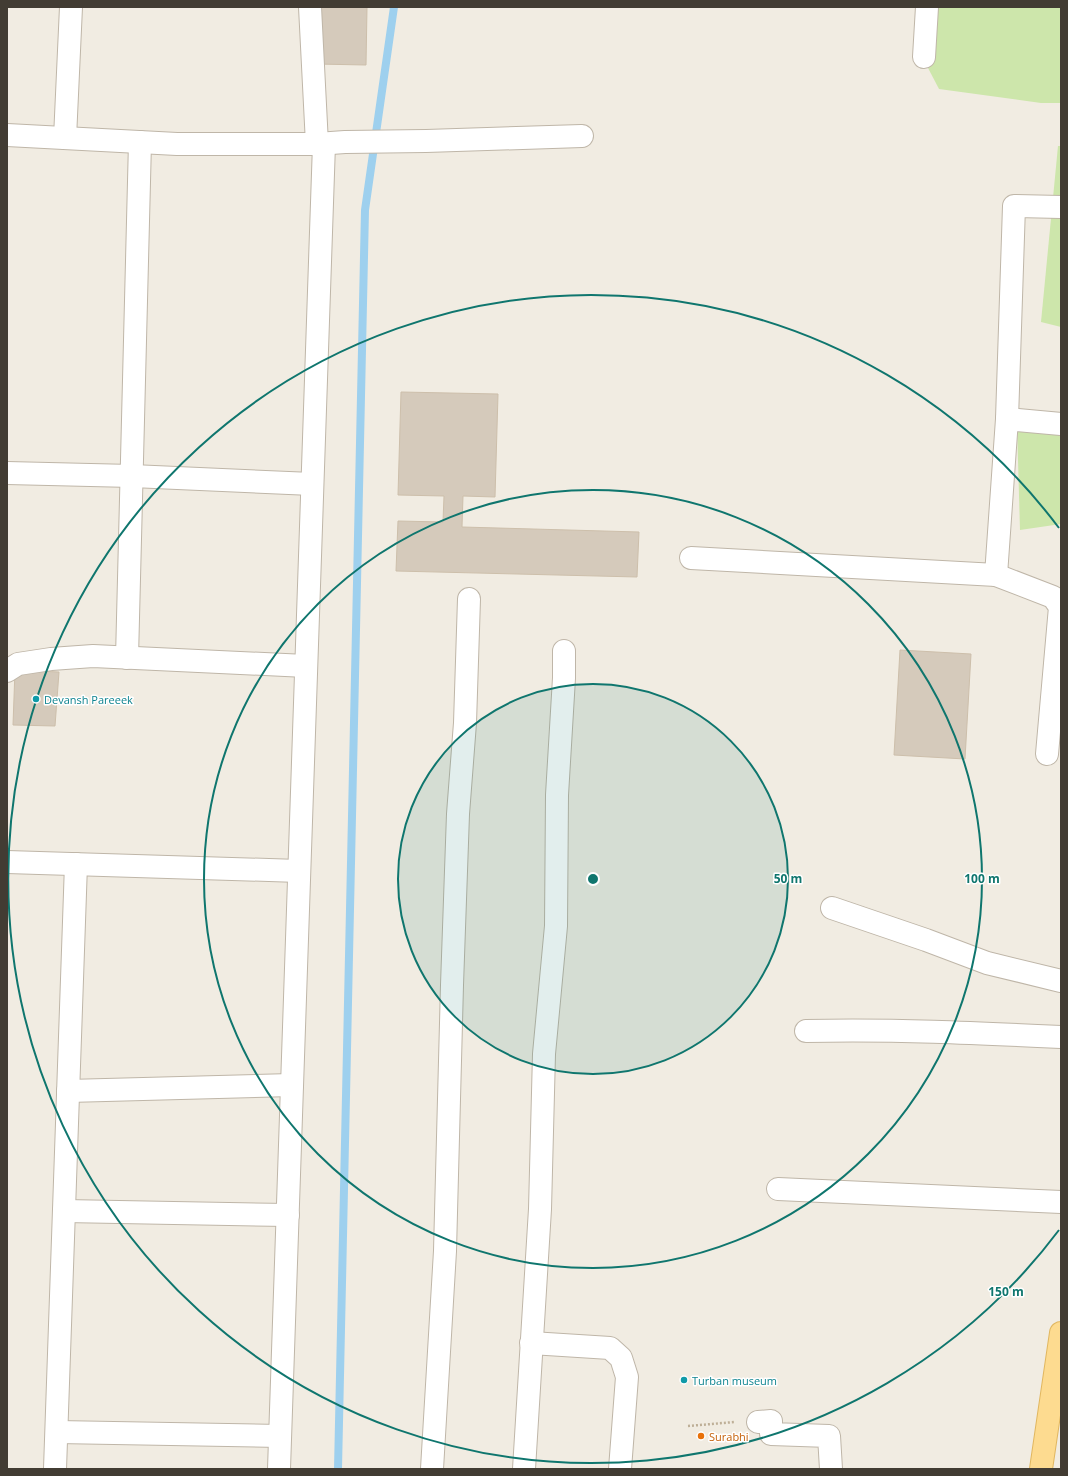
<svg xmlns="http://www.w3.org/2000/svg" width="1068" height="1476" font-family="'Open Sans',sans-serif">
  <rect width="100%" height="100%" fill="#f1ece2"/>
  <!-- green -->
  <g fill="#cde6ab">
    <path d="M934,7H1061V103H1041L939,89L927,66Z"/>
    <path d="M1058,146H1061V327L1041,322Z"/>
    <path d="M1017,425L1061,429V524L1020,530Z"/>
  </g>
  <g fill="none" stroke-linecap="round" stroke-linejoin="round">
    <!-- stream -->
    <path stroke="#9ed0ee" stroke-width="8" d="M338,1469L365,210L394,7"/>
  </g>
  <!-- building -->
  <g fill="#d5cabb" stroke="#cdbfab">
    <path d="M318,7H367L366,65L316,64Z"/>
    <path d="M401,392L498,394L495,497L463,496L462,527L639,532L637,577L396,571L398,521L443,522L444,496L398,495Z"/>
    <path d="M900,650L971,654L965,759L894,755Z"/>
    <path d="M15,670L59,672L55,726L13,725Z"/>
  </g>
  <g fill="none" stroke-linecap="round" stroke-linejoin="round">
    <defs>
      <g id="minor">
        <path d="M310,7L317,144"/>
        <path d="M924,57L927,7"/>
        <path d="M7,135L177,144H317L345,142L426,141L582,136"/>
        <path d="M65,138L71,7"/>
        <path d="M1007,419L1014,206L1061,207"/>
        <path d="M7,473L132,476L312,484"/>
        <path d="M691,558L996,575L1007,419L1061,424"/>
        <path d="M996,575L1053,597L1060,607L1047,754"/>
        <path d="M127,658L140,142"/>
        <path d="M7,671L18,664L51,659L93,656L306,666"/>
        <path d="M7,862L299,871"/>
        <path d="M832,908L926,940L987,963L1061,981"/>
        <path d="M806,1031C891,1029 976,1033 1061,1037"/>
        <path d="M68,1091L292,1085"/>
        <path d="M778,1189L1061,1202"/>
        <path d="M64,1211L288,1215"/>
        <path d="M531,1343L610,1348L621,1358L627,1377L620,1469"/>
        <path d="M758,1422L771,1421V1434L829,1436L831,1469"/>
        <path d="M57,1432L280,1436"/>
        <path d="M55,1469L76,864"/>
        <path d="M279,1469L324,144"/>
        <path d="M432,1469L445,1251L452,985L458,814L465,723L469,599"/>
        <path d="M524,1469L540,1209L544,1054L556,926L557,795L564,678V651"/>
      </g>
      <path id="major" d="M1041,1469L1061,1333"/>
    </defs>
    <!-- minor casing -->
    <use href="#minor" stroke="#bfb6a8" stroke-width="24"/>
    <!-- major casing -->
    <use href="#major" stroke="#e1b760" stroke-width="24"/>
    <!-- path -->
    <path stroke="#beaf97" stroke-width="2.5" stroke-dasharray="2 2" stroke-linecap="butt" d="M688,1426L735,1422"/>
    <!-- minor -->
    <use href="#minor" stroke="#fff" stroke-width="22"/>
    <!-- major -->
    <use href="#major" stroke="#fddb90" stroke-width="22"/>
  </g>
  <!-- distance rings -->
  <circle cx="593" cy="879" r="195" fill="#0f766e" fill-opacity=".12"/>
  <g fill="none" stroke="#0f766e" stroke-width="2">
    <circle cx="593" cy="879" r="195"/>
    <circle cx="593" cy="879" r="389"/>
    <path d="M1059 1230A584 584 0 1 1 1059 528"/>
  </g>
  <!-- markers -->
  <g fill="#0f9aa8" stroke="#fff" stroke-width="1.5">
    <circle cx="36" cy="699" r="4"/>
    <circle cx="684" cy="1380" r="4"/>
  </g>
  <circle fill="#e8710a" stroke="#fff" stroke-width="1.5" cx="701" cy="1436" r="4"/>
  <g text-anchor="middle" dominant-baseline="central" stroke-width="3" stroke-linejoin="round" paint-order="stroke">
    <!-- culture labels -->
    <g font-size="11" fill="#0d838f" stroke="#fff" text-anchor="start">
      <text x="44" y="699">Devansh Pareeek</text>
      <text x="692" y="1380">Turban museum</text>
    </g>
    <!-- food labels -->
    <g font-size="11" fill="#c56008" stroke="#fff" text-anchor="start">
      <text x="709" y="1436">Surabhi</text>
    </g>
  </g>
  <circle cx="593" cy="879" r="6" fill="#0f766e" stroke="#fff" stroke-width="2"/>
  <g font-size="12" text-anchor="middle" font-weight="bold" fill="#0f766e" stroke="#fff" stroke-width="3" stroke-linejoin="round" paint-order="stroke">
    <text x="788" y="883">50 m</text>
    <text x="982" y="883">100 m</text>
    <text x="1006" y="1296">150 m</text>
  </g>
  <!-- border -->
  <rect width="1068" height="1476" fill="none" stroke="#423c33" stroke-width="16"/>
</svg>
